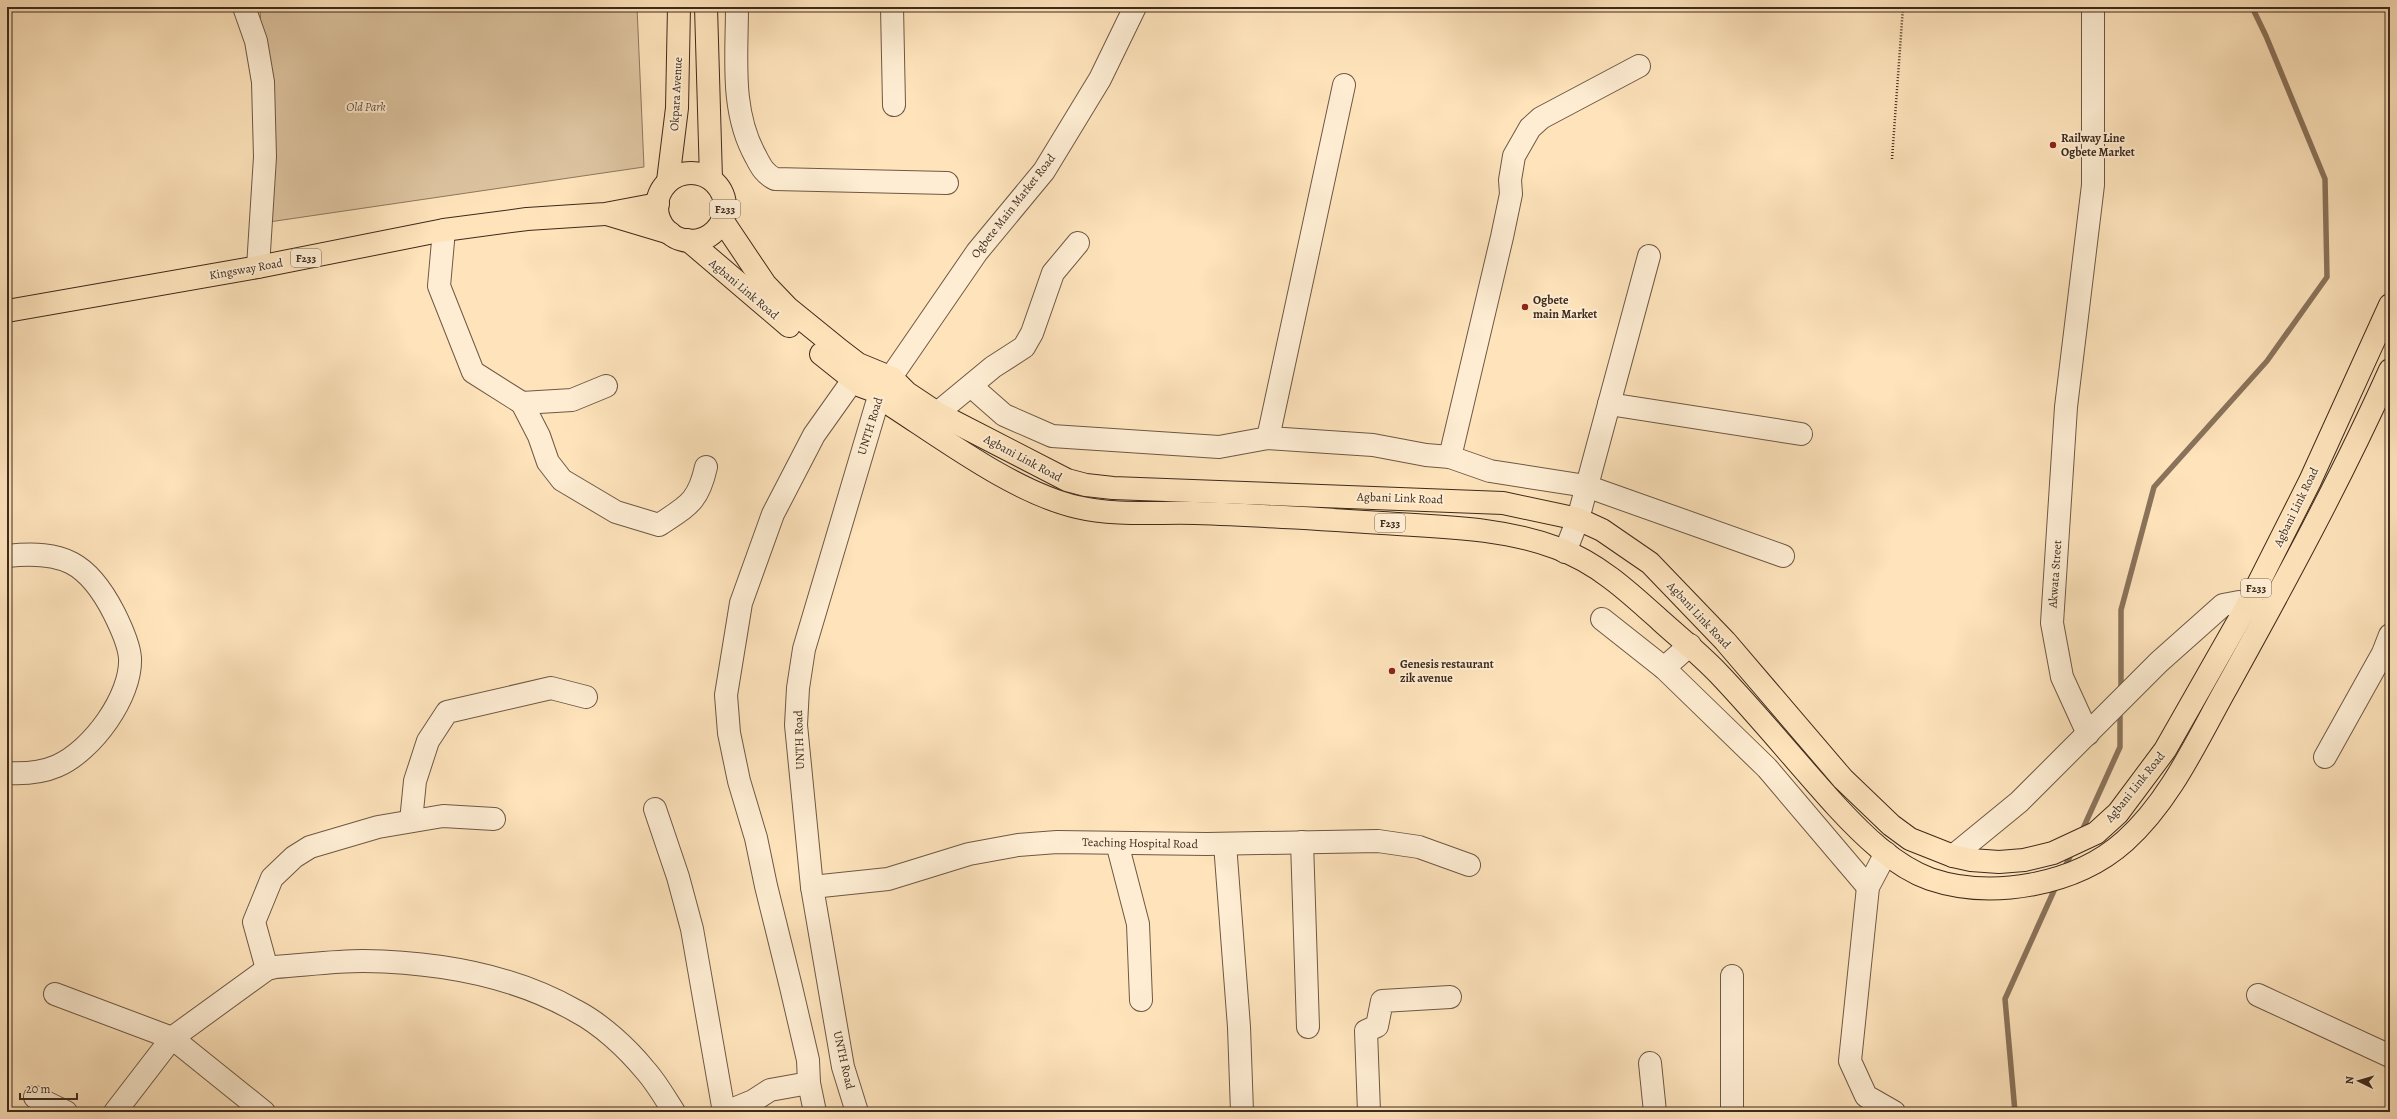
<svg xmlns="http://www.w3.org/2000/svg" width="2397" height="1119" font-family="Alegreya,serif">
  <rect width="100%" height="100%" fill="#fee3bb"/>
  <filter id="stains"><feTurbulence type="fractalNoise" baseFrequency=".005" numOctaves="4"/><feColorMatrix values="0 0 0 0 .2 0 0 0 0 .09 0 0 0 0 .02 0 0 0 .5 -.17"/></filter>
  <radialGradient id="worn" r=".72"><stop offset=".6" stop-color="#630" stop-opacity="0"/><stop offset="1" stop-color="#630" stop-opacity=".3"/></radialGradient>
  <!-- green -->
  <path fill="#ddc4a0" stroke="#8e775e" d="M260,7H637L644,167L269,222Z"/>
  <g fill="none" stroke-linecap="round" stroke-linejoin="round">
    <!-- stream -->
    <g stroke="#8a735b" stroke-width="5.5">
      <path d="M2121,691V610L2154,487L2267,361L2327,277L2325,179L2266,36L2252,7"/>
      <path d="M2081,833L2120,747V710"/>
      <path d="M2064,869L2072,852"/>
      <path d="M2015,1112L2005,999L2057,884"/>
    </g>
    <defs>
      <g id="minor">
        <path d="M244,7L256,41L263,82L265,157L258,267"/>
        <path d="M737,7C737,57 730,111 756,157C761,167 765,174 775,179L947,183"/>
        <path d="M892,7L894,105"/>
        <path d="M1639,66L1541,118L1530,128L1514,156L1510,180L1511,194L1502,237L1450,457L1490,471L1586,486L1783,556"/>
        <path d="M444,230L439,286L473,372L522,403L539,436L548,462L562,480L616,512L659,525C687,506 698,503 706,467"/>
        <path d="M971,386L1004,415L1052,436L1219,447L1268,438L1373,445L1426,455L1450,457"/>
        <path d="M522,403L572,400L606,386"/>
        <path d="M1609,404L1801,434"/>
        <path d="M924,424L993,367L1024,347L1032,333L1053,273L1078,243"/>
        <path d="M1268,438L1344,85"/>
        <path d="M1565,552L1578,519L1649,256"/>
        <path d="M7,556C63,550 88,562 114,613C120,625 129,644 130,658C132,696 92,751 57,766C41,773 25,774 7,773"/>
        <path d="M1602,619L1664,668L1767,768L1868,887"/>
        <path d="M1664,668L1690,645"/>
        <path d="M2088,734L2062,677L2052,623L2066,407L2093,185V7"/>
        <path d="M2325,757L2383,653L2390,635"/>
        <path d="M655,809L678,877L692,929L724,1112"/>
        <path d="M411,821L415,781L428,741L447,712L551,688L586,697"/>
        <path d="M1302,842L1308,1027"/>
        <path d="M1117,843L1138,924L1141,1000"/>
        <path d="M1225,844L1239,1027L1242,1112"/>
        <path d="M1886,853L1868,887L1850,1061L1866,1096L1894,1112"/>
        <path d="M1953,856L2019,802L2159,662L2223,605L2239,602L2265,613"/>
        <path d="M812,887L888,879L969,854L1018,845L1057,842L1207,844L1378,841L1419,847L1469,865"/>
        <path d="M267,969L254,922L272,878L294,857L310,847L378,827L443,816L494,819"/>
        <path d="M1732,976V1112"/>
        <path d="M55,994L172,1038L264,1112"/>
        <path d="M2258,995L2390,1056"/>
        <path d="M1650,1063L1655,1112"/>
        <path d="M35,1097L66,1112"/>
        <path d="M115,1112L172,1038L267,969L275,967C305,965 334,961 363,961C435,962 513,975 576,1011C601,1024 627,1048 645,1070C656,1082 665,1098 674,1112"/>
        <path d="M726,1112L753,1101L770,1090L809,1083"/>
        <path d="M815,1112L809,1083L808,1060L791,987L766,886L756,838L739,781L729,733L726,695L741,603L773,514L814,435L853,380"/>
        <path d="M857,1112L843,1067L812,887L796,725L798,688L804,649L880,393L977,252L1044,171L1100,79L1135,7"/>
        <path d="M1369,1112L1366,1031L1377,1026L1382,1001L1450,997"/>
      </g>
      <g id="major">
        <path d="M706,7L711,179"/>
        <circle cx="691" cy="207" r="34"/>
        <path d="M668,181L677,108L679,7"/>
        <path d="M610,215L670,233"/>
        <path d="M722,220L765,284L788,308L841,351L858,364L892,378L907,393L937,413L1067,480L1086,485L1113,488L1503,503L1578,519L1602,530L1650,563L1725,641L1843,779L1891,825L1910,839L1953,856L1971,860L1999,862L2024,860L2053,853L2096,833L2118,813L2165,750L2247,606L2310,481L2390,305"/>
        <path d="M688,240L789,326"/>
        <path d="M7,311L258,267L444,230L527,219L605,214L658,204"/>
        <path d="M821,354L861,386L880,393V398C937,434 1012,492 1077,507C1114,516 1157,512 1195,513C1258,515 1320,519 1382,523C1441,527 1501,527 1557,548C1598,563 1629,592 1661,621C1681,639 1701,655 1719,674C1760,717 1797,763 1837,807C1862,834 1894,866 1930,879C1992,900 2076,885 2125,841C2171,800 2198,738 2228,685C2285,582 2342,477 2390,370"/>
      </g>
    </defs>
    <!-- minor casing -->
    <use href="#minor" stroke="#6e5844" stroke-width="24"/>
    <!-- major casing -->
    <use href="#major" stroke="#3e2a1c" stroke-width="24"/>
    <!-- path -->
    <path stroke="#3e2a1c" stroke-width="2.5" stroke-dasharray="1 2" stroke-linecap="butt" d="M1892,159L1903,7"/>
    <!-- minor -->
    <use href="#minor" stroke="#feedd3" stroke-width="22"/>
    <!-- major -->
    <use href="#major" stroke="#fee3bb" stroke-width="22"/>
  </g>
  <!-- markers -->
  <g fill="#8f2418" stroke="#feedd3" stroke-width="1.5">
    <circle cx="2053" cy="145" r="4"/>
    <circle cx="1525" cy="307" r="4"/>
    <circle cx="1392" cy="671" r="4"/>
  </g>
  <g text-anchor="middle" dominant-baseline="central" stroke-width="4" stroke-linejoin="round" paint-order="stroke">
    <!-- shield labels -->
    <g fill="#feedd3" stroke="#786453" stroke-width="1">
      <rect x="710" y="200" width="30" height="18" rx="3"/>
      <rect x="291" y="249" width="30" height="18" rx="3"/>
      <rect x="1375" y="514" width="30" height="18" rx="3"/>
      <rect x="2241" y="579" width="30" height="18" rx="3"/>
    </g>
    <g font-size="11" font-weight="bold" fill="#3e2a1c">
      <text x="725" y="209">F233</text>
      <text x="306" y="258">F233</text>
      <text x="1390" y="523">F233</text>
      <text x="2256" y="588">F233</text>
    </g>
    <!-- street labels -->
    <g font-size="12" fill="#3e2a1c" stroke="#feedd3">
      <text transform="translate(676 94) rotate(-87)">Okpara Avenue</text>
      <text transform="translate(1013 206) rotate(-52)">Ogbete Main Market Road</text>
      <text transform="translate(246 269) rotate(-10)">Kingsway Road</text>
      <text transform="translate(744 289) rotate(40)">Agbani Link Road</text>
      <text transform="translate(870 426) rotate(-73)">UNTH Road</text>
      <text transform="translate(1023 458) rotate(28)">Agbani Link Road</text>
      <text transform="translate(1400 498) rotate(2)">Agbani Link Road</text>
      <text transform="translate(2296 507) rotate(-64)">Agbani Link Road</text>
      <text transform="translate(2055 574) rotate(-86)">Akwata Street</text>
      <text transform="translate(1699 615) rotate(47)">Agbani Link Road</text>
      <text transform="translate(799 740) rotate(-92)">UNTH Road</text>
      <text transform="translate(2135 787) rotate(-51)">Agbani Link Road</text>
      <text transform="translate(1140 843) rotate(1)">Teaching Hospital Road</text>
      <text transform="translate(844 1060) rotate(77)">UNTH Road</text>
    </g>
    <!-- park labels -->
    <g font-size="12" font-style="italic" fill="#66503d" stroke="#feedd3">
      <text x="366" y="107">Old Park</text>
    </g>
    <!-- poi labels -->
    <g font-size="12" font-weight="bold" fill="#3e2a1c" stroke="#feedd3" text-anchor="start">
      <text x="2061" y="138">Railway Line<tspan x="2061" dy="14">Ogbete Market</tspan></text>
      <text x="1533" y="300">Ogbete<tspan x="1533" dy="14">main Market</tspan></text>
      <text x="1400" y="664">Genesis restaurant<tspan x="1400" dy="14">zik avenue</tspan></text>
    </g>
  </g>
  <!-- margin -->
  <rect width="2397" height="1119" fill="none" stroke="#fee3bb" stroke-width="24"/>
  <rect x="8" y="8" width="2381" height="1103" fill="none" stroke="#3e2a1c" stroke-width="2"/>
  <rect x="12" y="12" width="2373" height="1095" fill="none" stroke="#3e2a1c"/>
  <!-- north arrow -->
  <g transform="translate(2359 1081) rotate(275)" stroke="#feedd3" stroke-width="3" paint-order="stroke">
  <path d="M0-3L7 15L0 10L-7 15Z" fill="#3e2a1c"/>
  <text y="-6" font-size="11" font-weight="bold" text-anchor="middle" fill="#3e2a1c">N</text>
  </g>
  <!-- scale -->
  <path d="M20 1093v6h57v-6" fill="none" stroke="#3e2a1c" stroke-width="2"/>
  <text x="26" y="1093" font-size="12" fill="#3e2a1c" stroke="#feedd3" stroke-width="3" paint-order="stroke">20 m</text>
  <rect width="100%" height="100%" filter="url(#stains)"/>
  <rect width="100%" height="100%" fill="url(#worn)"/>
</svg>
